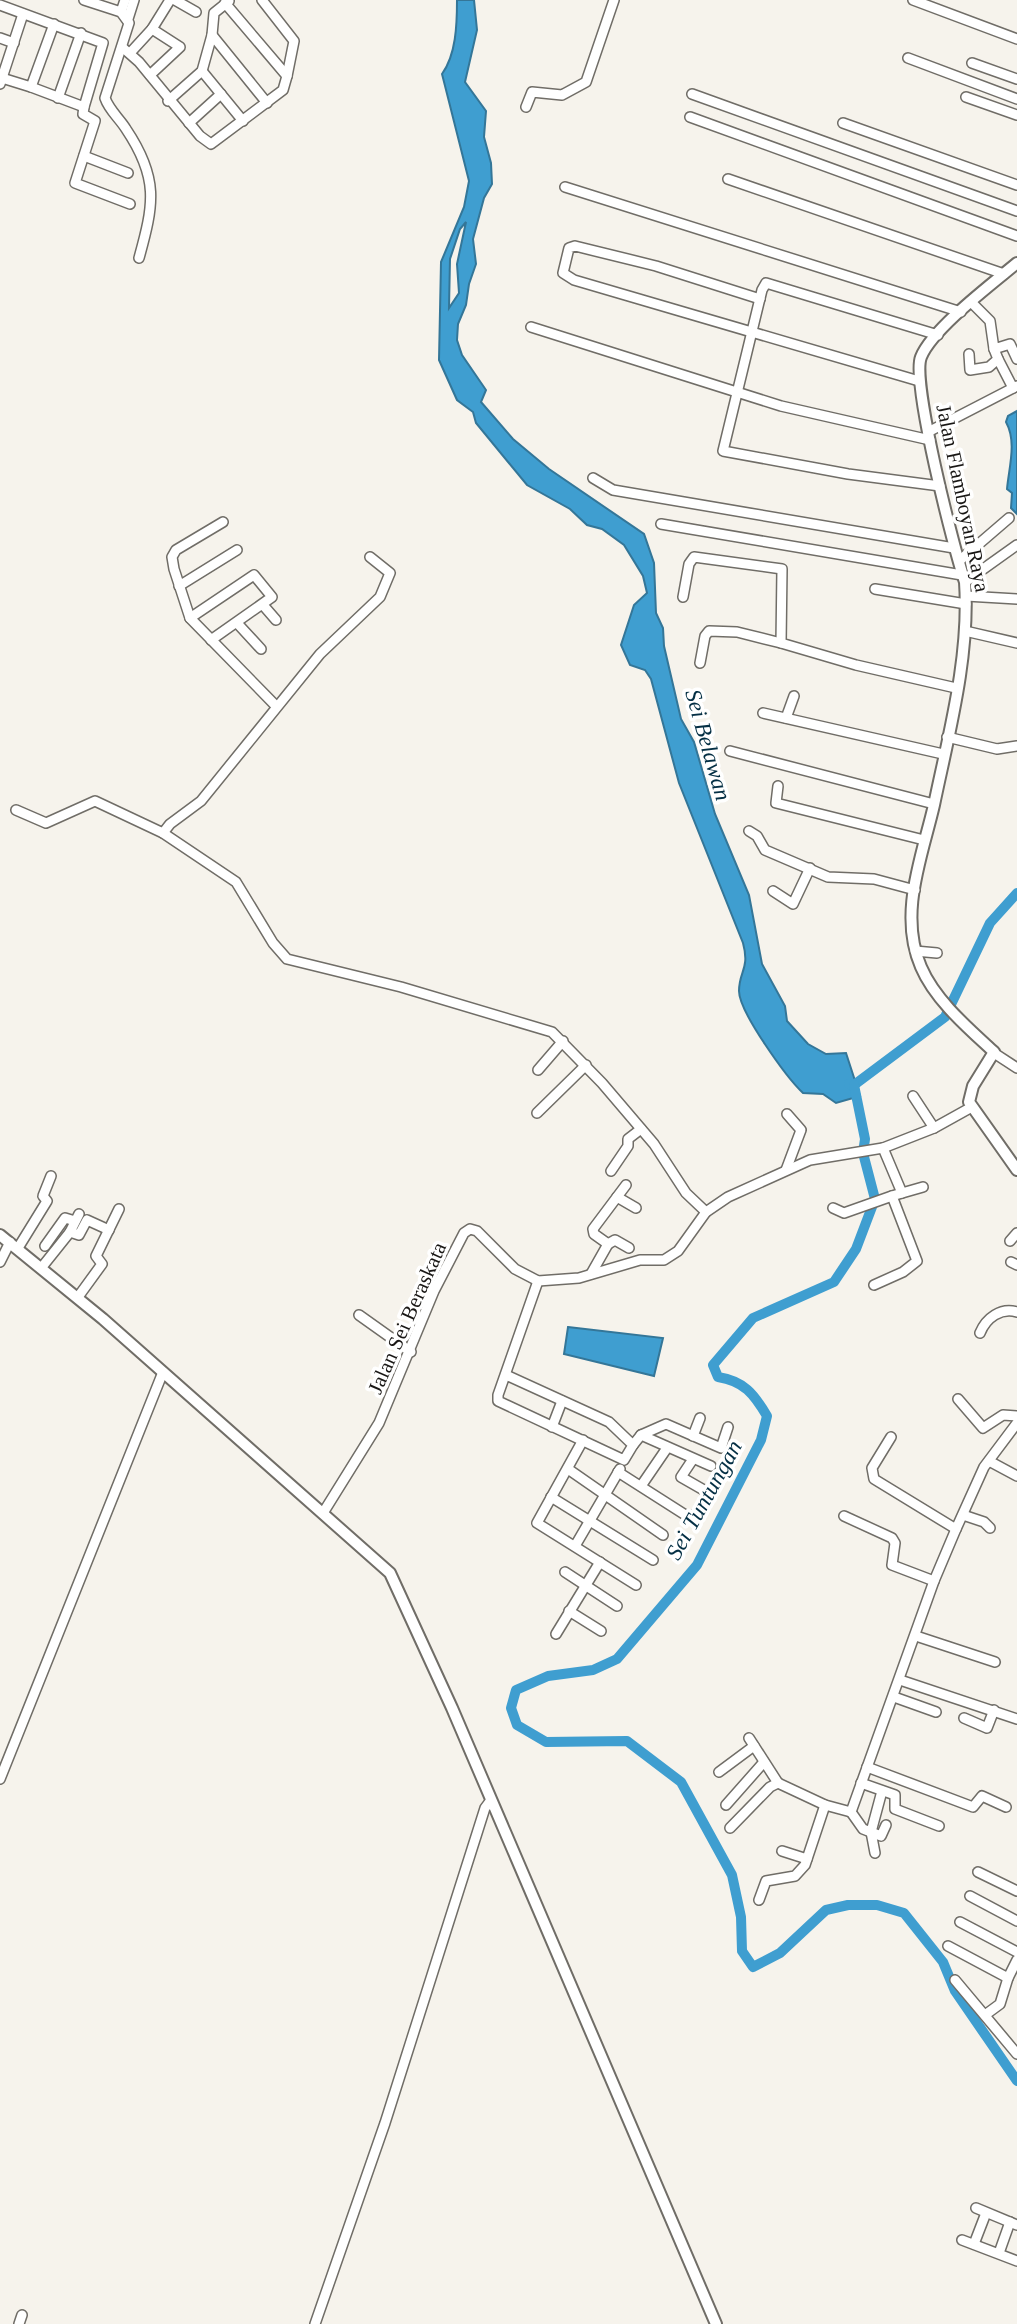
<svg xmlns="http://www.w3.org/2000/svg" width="1017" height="2324" font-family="Georgia,serif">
  <rect width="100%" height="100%" fill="#f6f3ec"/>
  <!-- water -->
  <g fill="#3f9ed0" stroke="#347698" stroke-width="2" fill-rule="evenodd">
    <path d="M457,0H474L477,30L465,82L486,111L484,137L491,163L492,184L484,198L473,239L476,264L469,284L466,305L458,324L457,340L462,355L486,390L481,402L513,439L549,469L644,534L654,563L656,613L663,628L664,646L681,719L694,742L715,814L749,895L762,964L785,1006L787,1021L808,1044L826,1054L846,1053L860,1096L836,1103L823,1094L803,1093C787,1078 739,1012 739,991C739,971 750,969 743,943L679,783L651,679L645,670L630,665L621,645L634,605L647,593L643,576L624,545L602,529L587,525L570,509L527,485L476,423L473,412L457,400L439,360L441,262L464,207L469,181L442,74C456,55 457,25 457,0ZM466,222L457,264L459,293L449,308L450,259L460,229Z"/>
    <path d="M1017,411V514L1011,508L1012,493L1007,489C1009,467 1017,442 1006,422L1008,416Z"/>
    <path d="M568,1327L663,1338L654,1376L564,1354Z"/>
  </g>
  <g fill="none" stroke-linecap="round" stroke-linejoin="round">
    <!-- river -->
    <g stroke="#3f9ed0" stroke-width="10">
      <path d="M849,1084L854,1085L945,1017L990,923L1017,893"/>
      <path d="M854,1085L865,1139L863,1153L875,1199L856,1249L834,1282L753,1318L713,1365L718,1377C744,1381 754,1394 767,1416L761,1440L697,1565L617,1659L593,1670L548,1676L516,1690L511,1708L517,1725L546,1742L627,1741L681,1782L732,1875L741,1917L742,1951L753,1967L780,1953L826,1910L848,1905H877L904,1913L943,1962L955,1991L1017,2081"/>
    </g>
    <defs>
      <g id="minor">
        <path d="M84,0L121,12L129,23L105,98C109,110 120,119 126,129C159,178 154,204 139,258"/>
        <path d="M175,0L196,12"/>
        <path d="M262,0L294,41L287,76"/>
        <path d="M913,0L1017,39"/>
        <path d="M0,5L103,43L84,107L31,87"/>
        <path d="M121,12L125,0"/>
        <path d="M128,19L134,0"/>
        <path d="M212,35L267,103"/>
        <path d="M0,38L14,43"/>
        <path d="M122,47L139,62L200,136L211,144L283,90L287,76L225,3"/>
        <path d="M130,53L152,29L170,0"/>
        <path d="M908,58L1017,99"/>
        <path d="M972,63L1017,79"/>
        <path d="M202,71L243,121"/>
        <path d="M150,75L180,47L152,29"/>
        <path d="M2,78L31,87L54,24"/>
        <path d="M0,84L23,14"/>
        <path d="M692,94L1017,211"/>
        <path d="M966,97L1017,115"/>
        <path d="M58,98L81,33"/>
        <path d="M168,101L202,71L212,35L214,13L229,1"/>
        <path d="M84,107L83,114L95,121L75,183L130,204"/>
        <path d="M526,107L532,92L562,95L586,82L614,0"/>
        <path d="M690,117L1017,236"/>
        <path d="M189,123L221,94"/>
        <path d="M843,123L1017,185"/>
        <path d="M84,156L128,173"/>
        <path d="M728,179L1004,274"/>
        <path d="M565,187L961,312"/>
        <path d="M760,299L656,266L575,246L569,248L563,273L574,280L919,381"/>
        <path d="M971,302L990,321L994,349L1010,344L1017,359"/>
        <path d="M531,327L781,406L930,440"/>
        <path d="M938,335L766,283L762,290L723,451L848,474L940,486"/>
        <path d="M969,354L970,370L989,367L998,359L994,349"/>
        <path d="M998,359L1013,388"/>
        <path d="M928,432L1017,386"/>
        <path d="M593,478L613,490L954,548"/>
        <path d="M223,522L176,550L172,557L174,569L190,618L276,706"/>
        <path d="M661,524L962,575"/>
        <path d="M370,557L390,573L380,597L320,654L201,801L170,824L163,833L236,882L273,943L287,959L401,987L552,1032L602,1083L654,1144L686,1193L706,1212"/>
        <path d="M959,561L1009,518"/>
        <path d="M965,582L1017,545"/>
        <path d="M179,586L237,550"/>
        <path d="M875,589L966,604"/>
        <path d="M966,596L1017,599"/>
        <path d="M683,597L689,564L694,557L782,569L781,643L856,665L956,688"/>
        <path d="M263,605L276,620"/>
        <path d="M190,618L254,575L272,597L211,640"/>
        <path d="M237,623L261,649"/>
        <path d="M965,631L1017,643"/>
        <path d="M700,663L705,636L709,631L737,632L781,643"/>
        <path d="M763,713L943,754"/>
        <path d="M786,718L794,696"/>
        <path d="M947,737L997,749L1017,746"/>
        <path d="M730,751L934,804"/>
        <path d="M778,786L776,803L924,840"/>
        <path d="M16,810L46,823L95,801L163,833"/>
        <path d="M749,831L757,836L765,850L828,877L874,879L915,890"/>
        <path d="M773,891L793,904L810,868"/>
        <path d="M915,951L937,953"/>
        <path d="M994,1053L1017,1068"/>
        <path d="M538,1070L563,1041"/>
        <path d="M913,1096L934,1128"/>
        <path d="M537,1113L586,1065"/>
        <path d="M786,1170L801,1130L787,1114"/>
        <path d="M611,1171L628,1146V1139L641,1129"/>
        <path d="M902,1193L923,1187"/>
        <path d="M617,1197L636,1208"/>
        <path d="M833,1208L844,1213L892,1196"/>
        <path d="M70,1232L79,1235L87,1220L109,1230"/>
        <path d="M1010,1241L1017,1233"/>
        <path d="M608,1244L615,1240L629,1248"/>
        <path d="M45,1246L65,1218L75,1221"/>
        <path d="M18,1248L47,1201L43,1196L51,1176"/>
        <path d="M0,1262L10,1242"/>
        <path d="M1011,1262L1017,1265"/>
        <path d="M42,1267L70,1232L79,1214"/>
        <path d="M591,1274L608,1244L594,1234L593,1229L626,1185"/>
        <path d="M874,1285L903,1272L917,1261L892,1196L902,1193L883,1148"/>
        <path d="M78,1297L102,1264L96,1256L119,1209"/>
        <path d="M359,1315L411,1352"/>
        <path d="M980,1333C986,1318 1001,1307 1017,1312"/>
        <path d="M506,1375L609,1422L633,1445L624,1460L498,1401V1395L538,1281"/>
        <path d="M958,1399L983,1428L1003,1415L1017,1416"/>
        <path d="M552,1427L562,1401"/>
        <path d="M641,1435L666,1424L721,1448L728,1427"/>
        <path d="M693,1436L700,1418"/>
        <path d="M891,1437L872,1468L874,1479L956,1529"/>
        <path d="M583,1440L537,1523L636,1585"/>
        <path d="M633,1445L641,1435L711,1466"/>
        <path d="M989,1461L1017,1476"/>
        <path d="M568,1469L663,1535"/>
        <path d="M618,1472L687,1516L696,1515L709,1499V1493L681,1477L693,1459"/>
        <path d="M641,1486L667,1448"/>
        <path d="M551,1497L653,1560"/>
        <path d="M323,1513L379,1423L434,1291L464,1233L470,1229L477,1231L515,1269L538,1281L579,1278L640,1260H664L678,1251L706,1212L728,1197L810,1160L883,1148L934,1128L970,1108"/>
        <path d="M963,1515L984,1522L990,1528"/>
        <path d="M844,1516L892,1538L895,1543L892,1565L934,1581"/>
        <path d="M575,1546L620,1469"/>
        <path d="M565,1572L617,1606"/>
        <path d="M569,1611L601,1631"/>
        <path d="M556,1634L600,1562"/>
        <path d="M916,1636L995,1662"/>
        <path d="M900,1680L1017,1719"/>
        <path d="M894,1697L936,1712"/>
        <path d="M964,1718L987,1728L994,1710"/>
        <path d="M749,1738L778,1783"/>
        <path d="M867,1767L973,1807L982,1796L1006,1807"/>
        <path d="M719,1772L754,1746"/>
        <path d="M0,1779L163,1372"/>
        <path d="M861,1783L895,1795V1809L939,1826"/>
        <path d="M726,1805L764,1762"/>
        <path d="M851,1812L934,1581L956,1529L984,1467L1017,1423"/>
        <path d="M851,1812L863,1829L881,1836L886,1825"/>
        <path d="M730,1828L770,1787L778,1783L825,1805L851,1812"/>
        <path d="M782,1851L807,1859"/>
        <path d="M875,1853L871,1832L882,1791"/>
        <path d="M978,1872L1017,1891"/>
        <path d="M970,1896L1017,1921"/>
        <path d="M759,1900L766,1881L795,1876L805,1865L825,1805"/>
        <path d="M960,1922L1017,1952"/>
        <path d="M948,1946L1008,1978L1017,1960"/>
        <path d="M955,1980L1017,2054"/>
        <path d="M985,2015L1000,2004L1008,1978"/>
        <path d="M976,2208L1017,2225"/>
        <path d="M962,2240L1017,2261"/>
        <path d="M974,2244L986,2213"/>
        <path d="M999,2253L1010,2222"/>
        <path d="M19,2324L22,2315"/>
        <path d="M315,2324L385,2123L485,1808L491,1800"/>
      </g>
      <g id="major">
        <path d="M1017,263C993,283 932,329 921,357C911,381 954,550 965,582C970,656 949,733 934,805C922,857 898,914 921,967C935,1000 968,1028 994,1052L973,1086L969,1102L1017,1170"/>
        <path d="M0,1235L103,1319L390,1573L452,1708L716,2324"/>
      </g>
    </defs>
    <!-- minor casing -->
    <use href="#minor" stroke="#706d67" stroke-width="12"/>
    <!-- major casing -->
    <use href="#major" stroke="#706d67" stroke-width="14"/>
    <!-- minor -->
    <use href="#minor" stroke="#fff" stroke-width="9"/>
    <!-- major -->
    <use href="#major" stroke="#fff" stroke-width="10"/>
  </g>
  <g text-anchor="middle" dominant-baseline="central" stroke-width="7" stroke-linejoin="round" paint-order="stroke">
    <!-- street labels -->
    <g font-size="21" fill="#191715" stroke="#fff">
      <text transform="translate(963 498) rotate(78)">Jalan Flamboyan Raya</text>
      <text transform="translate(407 1318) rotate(-66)">Jalan Sei Beraskata</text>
    </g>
    <!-- water labels -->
    <g font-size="23" font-style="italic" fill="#042f44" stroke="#fff">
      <text transform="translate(708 745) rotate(74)">Sei Belawan</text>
      <text transform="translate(704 1500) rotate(-61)">Sei Tuntungan</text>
    </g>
  </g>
</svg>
